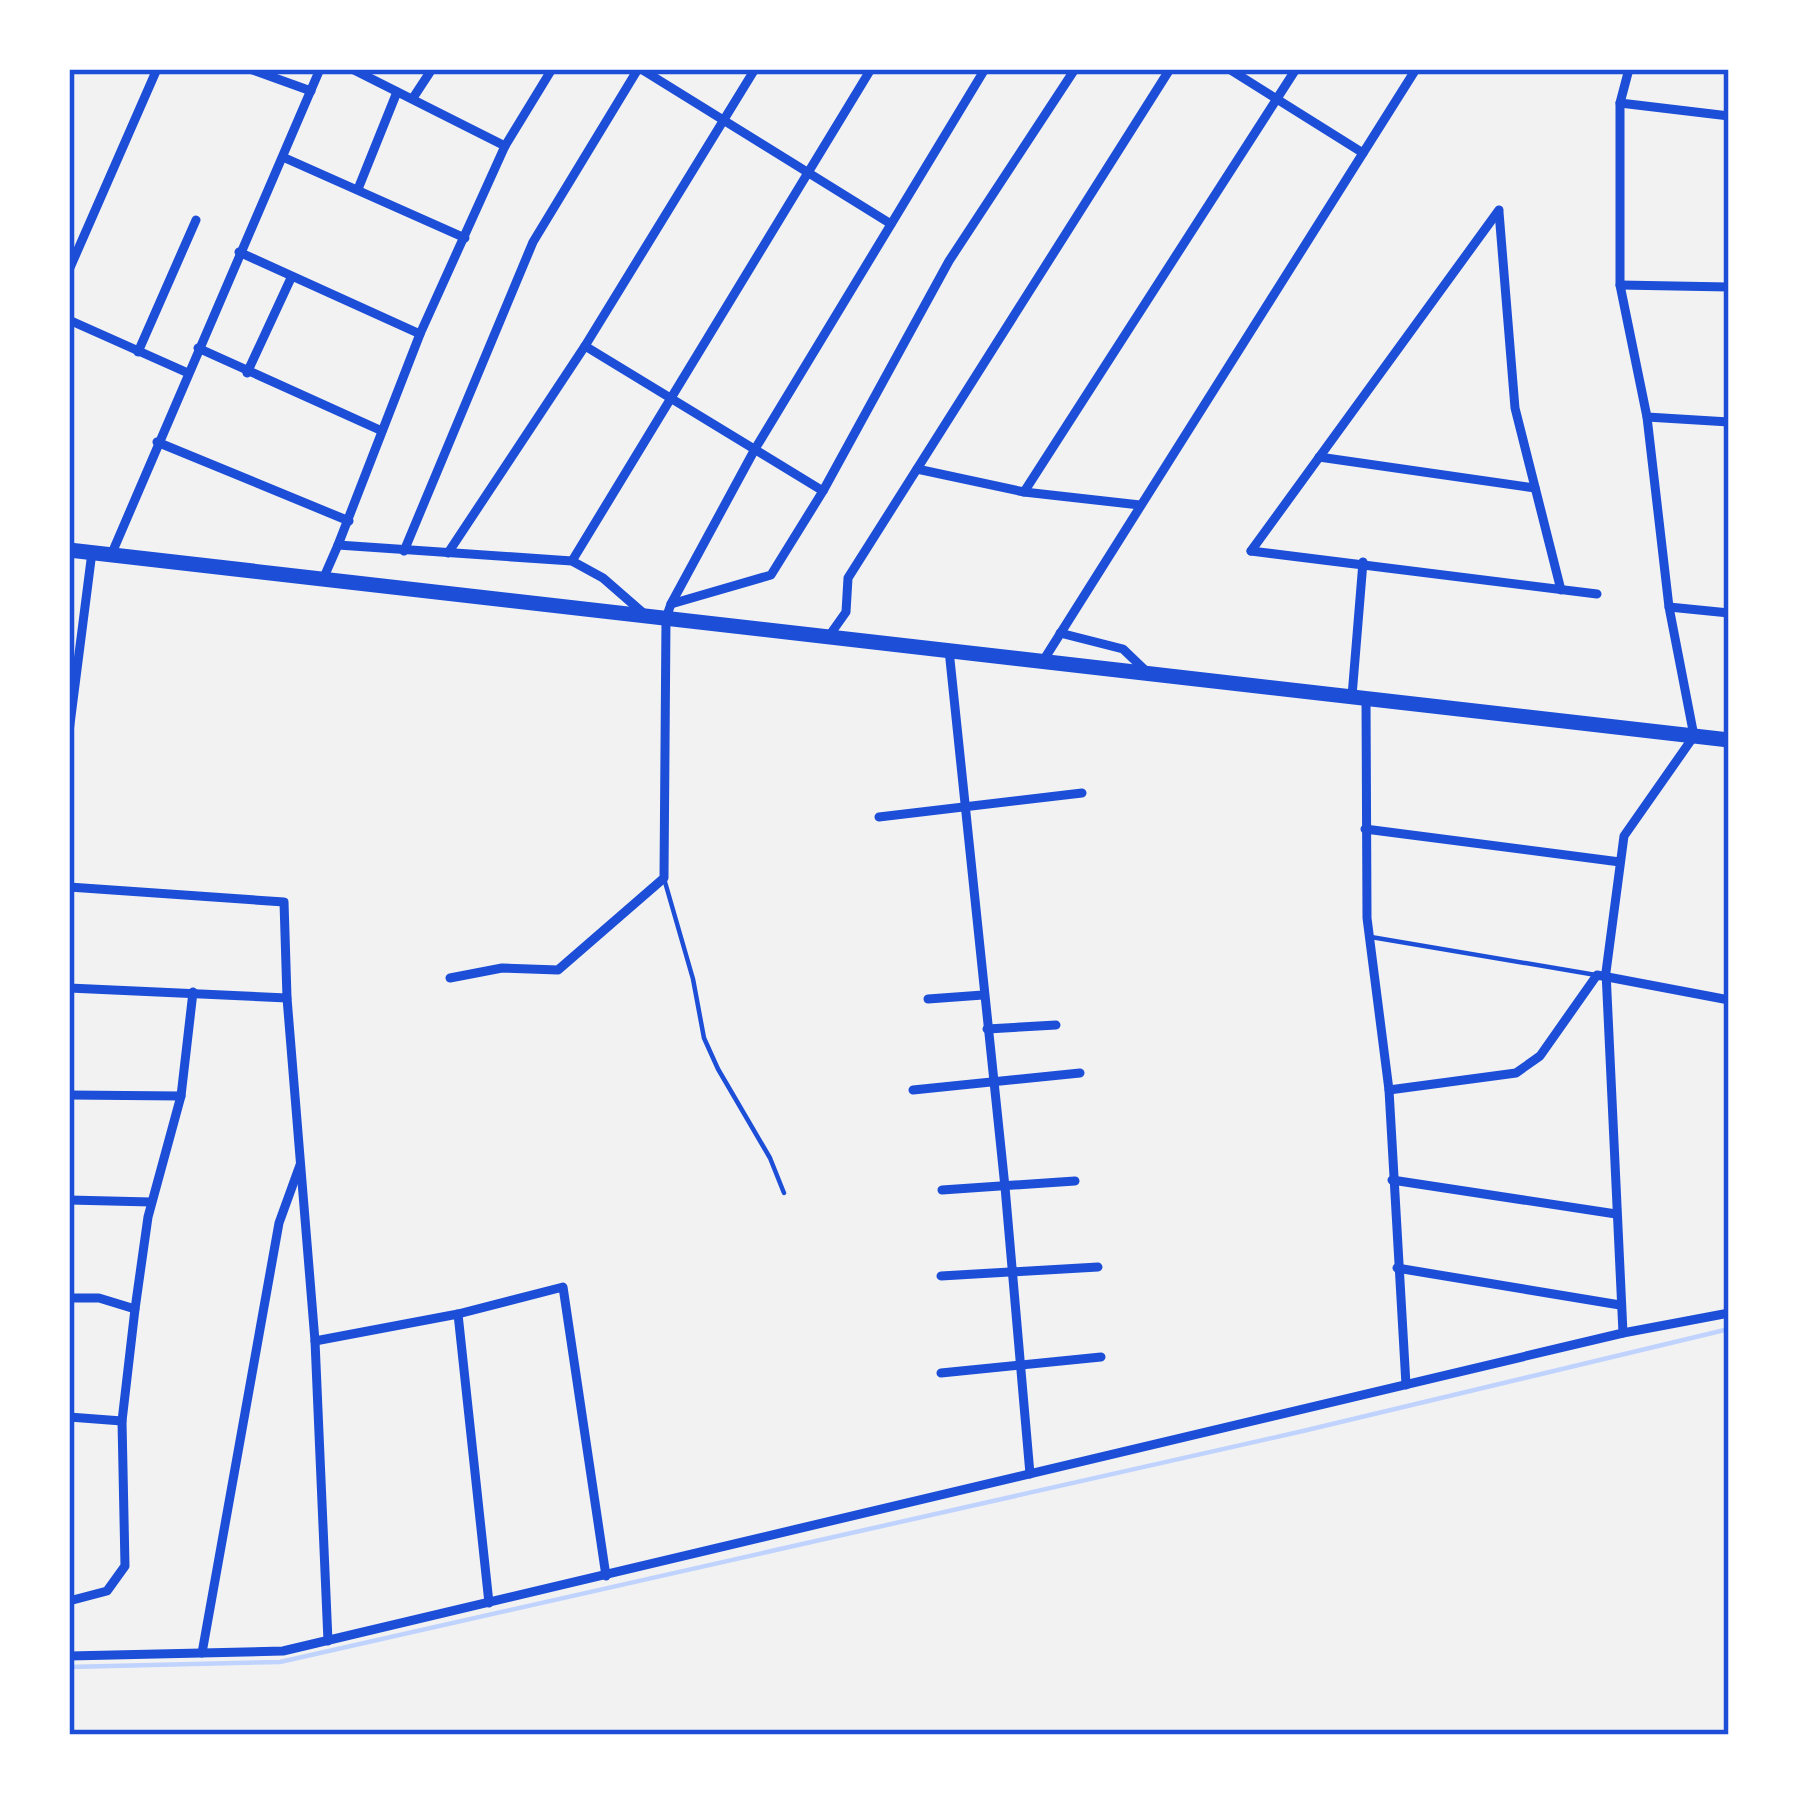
<svg xmlns="http://www.w3.org/2000/svg" width="1798" height="1804" font-family="'Exo 2',sans-serif">
  <rect width="100%" height="100%" fill="#f2f2f2"/>
  <g fill="none" stroke-linecap="round" stroke-linejoin="round">
    <!-- stream -->
    <path stroke="#bfd3fe" stroke-width="4.5" d="M69,1667L280,1662L1303,1431L1729,1329"/>
    <!-- service -->
    <g stroke="#1d4ed8" stroke-width="4.5">
      <path d="M665,882L693,979L704,1038L718,1069L770,1158L784,1193"/>
      <path d="M1371,937L1596,975"/>
    </g>
    <!-- minor -->
    <g stroke="#1d4ed8" stroke-width="9">
      <path d="M250,69L311,91"/>
      <path d="M352,69L505,146"/>
      <path d="M641,69L891,224"/>
      <path d="M1229,69L1363,153"/>
      <path d="M413,98L432,69"/>
      <path d="M1620,103L1729,116"/>
      <path d="M285,158L465,238"/>
      <path d="M358,189L397,92"/>
      <path d="M1499,212L1515,408L1561,590"/>
      <path d="M239,252L420,334"/>
      <path d="M69,270L157,69"/>
      <path d="M1620,285L1729,287"/>
      <path d="M69,320L188,373"/>
      <path d="M585,346L823,491"/>
      <path d="M198,348L382,431"/>
      <path d="M138,352L196,220"/>
      <path d="M247,373L291,278"/>
      <path d="M1647,417L1729,422"/>
      <path d="M157,442L349,521"/>
      <path d="M1319,457L1535,488"/>
      <path d="M917,469L1024,492L1140,505"/>
      <path d="M1024,492L1296,69"/>
      <path d="M338,545L420,334L505,146L552,69"/>
      <path d="M404,551L533,242L638,69"/>
      <path d="M1251,551L1499,210"/>
      <path d="M1251,551L1597,594"/>
      <path d="M112,553L320,69"/>
      <path d="M448,553L585,346L755,69"/>
      <path d="M572,561L871,69"/>
      <path d="M324,577L338,545L572,561L603,578L642,612"/>
      <path d="M671,604L771,575L823,491L949,261L1075,69"/>
      <path d="M1669,607L1729,613"/>
      <path d="M1060,633L1123,649L1148,673"/>
      <path d="M829,636L846,612L848,578L1170,69"/>
      <path d="M949,650L1005,1187L1030,1474"/>
      <path d="M1043,661L1416,69"/>
      <path d="M1352,696L1363,562"/>
      <path d="M1366,698L1367,918L1389,1090L1406,1385"/>
      <path d="M69,732L92,552"/>
      <path d="M879,817L1082,793"/>
      <path d="M1365,829L1620,862"/>
      <path d="M69,887L284,902L287,998L315,1341L328,1641"/>
      <path d="M450,978L502,968L558,970L664,878L666,618L671,604L755,449L985,69"/>
      <path d="M69,988L287,998"/>
      <path d="M928,999L983,995"/>
      <path d="M987,1029L1056,1025"/>
      <path d="M913,1090L1080,1073"/>
      <path d="M1389,1090L1516,1073L1540,1056L1597,975L1729,1000"/>
      <path d="M69,1095L181,1096"/>
      <path d="M1392,1180L1616,1214"/>
      <path d="M942,1190L1075,1181"/>
      <path d="M69,1200L151,1202"/>
      <path d="M1397,1268L1620,1305"/>
      <path d="M941,1276L1098,1267"/>
      <path d="M69,1298H99L135,1309"/>
      <path d="M458,1314L489,1603"/>
      <path d="M1623,1333L1606,972L1624,836L1694,736L1669,607L1647,417L1620,285V103L1629,69"/>
      <path d="M315,1341L458,1314L563,1287L606,1576"/>
      <path d="M941,1373L1101,1357"/>
      <path d="M69,1417L122,1421"/>
      <path d="M69,1601L107,1591L125,1566L122,1421L135,1309L148,1217L181,1096L193,992"/>
      <path d="M202,1653L279,1223L300,1165"/>
      <path d="M69,1656L283,1651L1623,1333L1729,1313"/>
    </g>
    <!-- primary -->
    <path stroke="#1d4ed8" stroke-width="15" d="M69,550L1729,740"/>
  </g>
  <!-- border -->
  <rect width="1798" height="1804" fill="none" stroke="#ffffff" stroke-width="144"/>
  <rect x="72" y="72" width="1654" height="1660" fill="none" stroke="#1d4ed8" stroke-width="4.5"/>
</svg>
